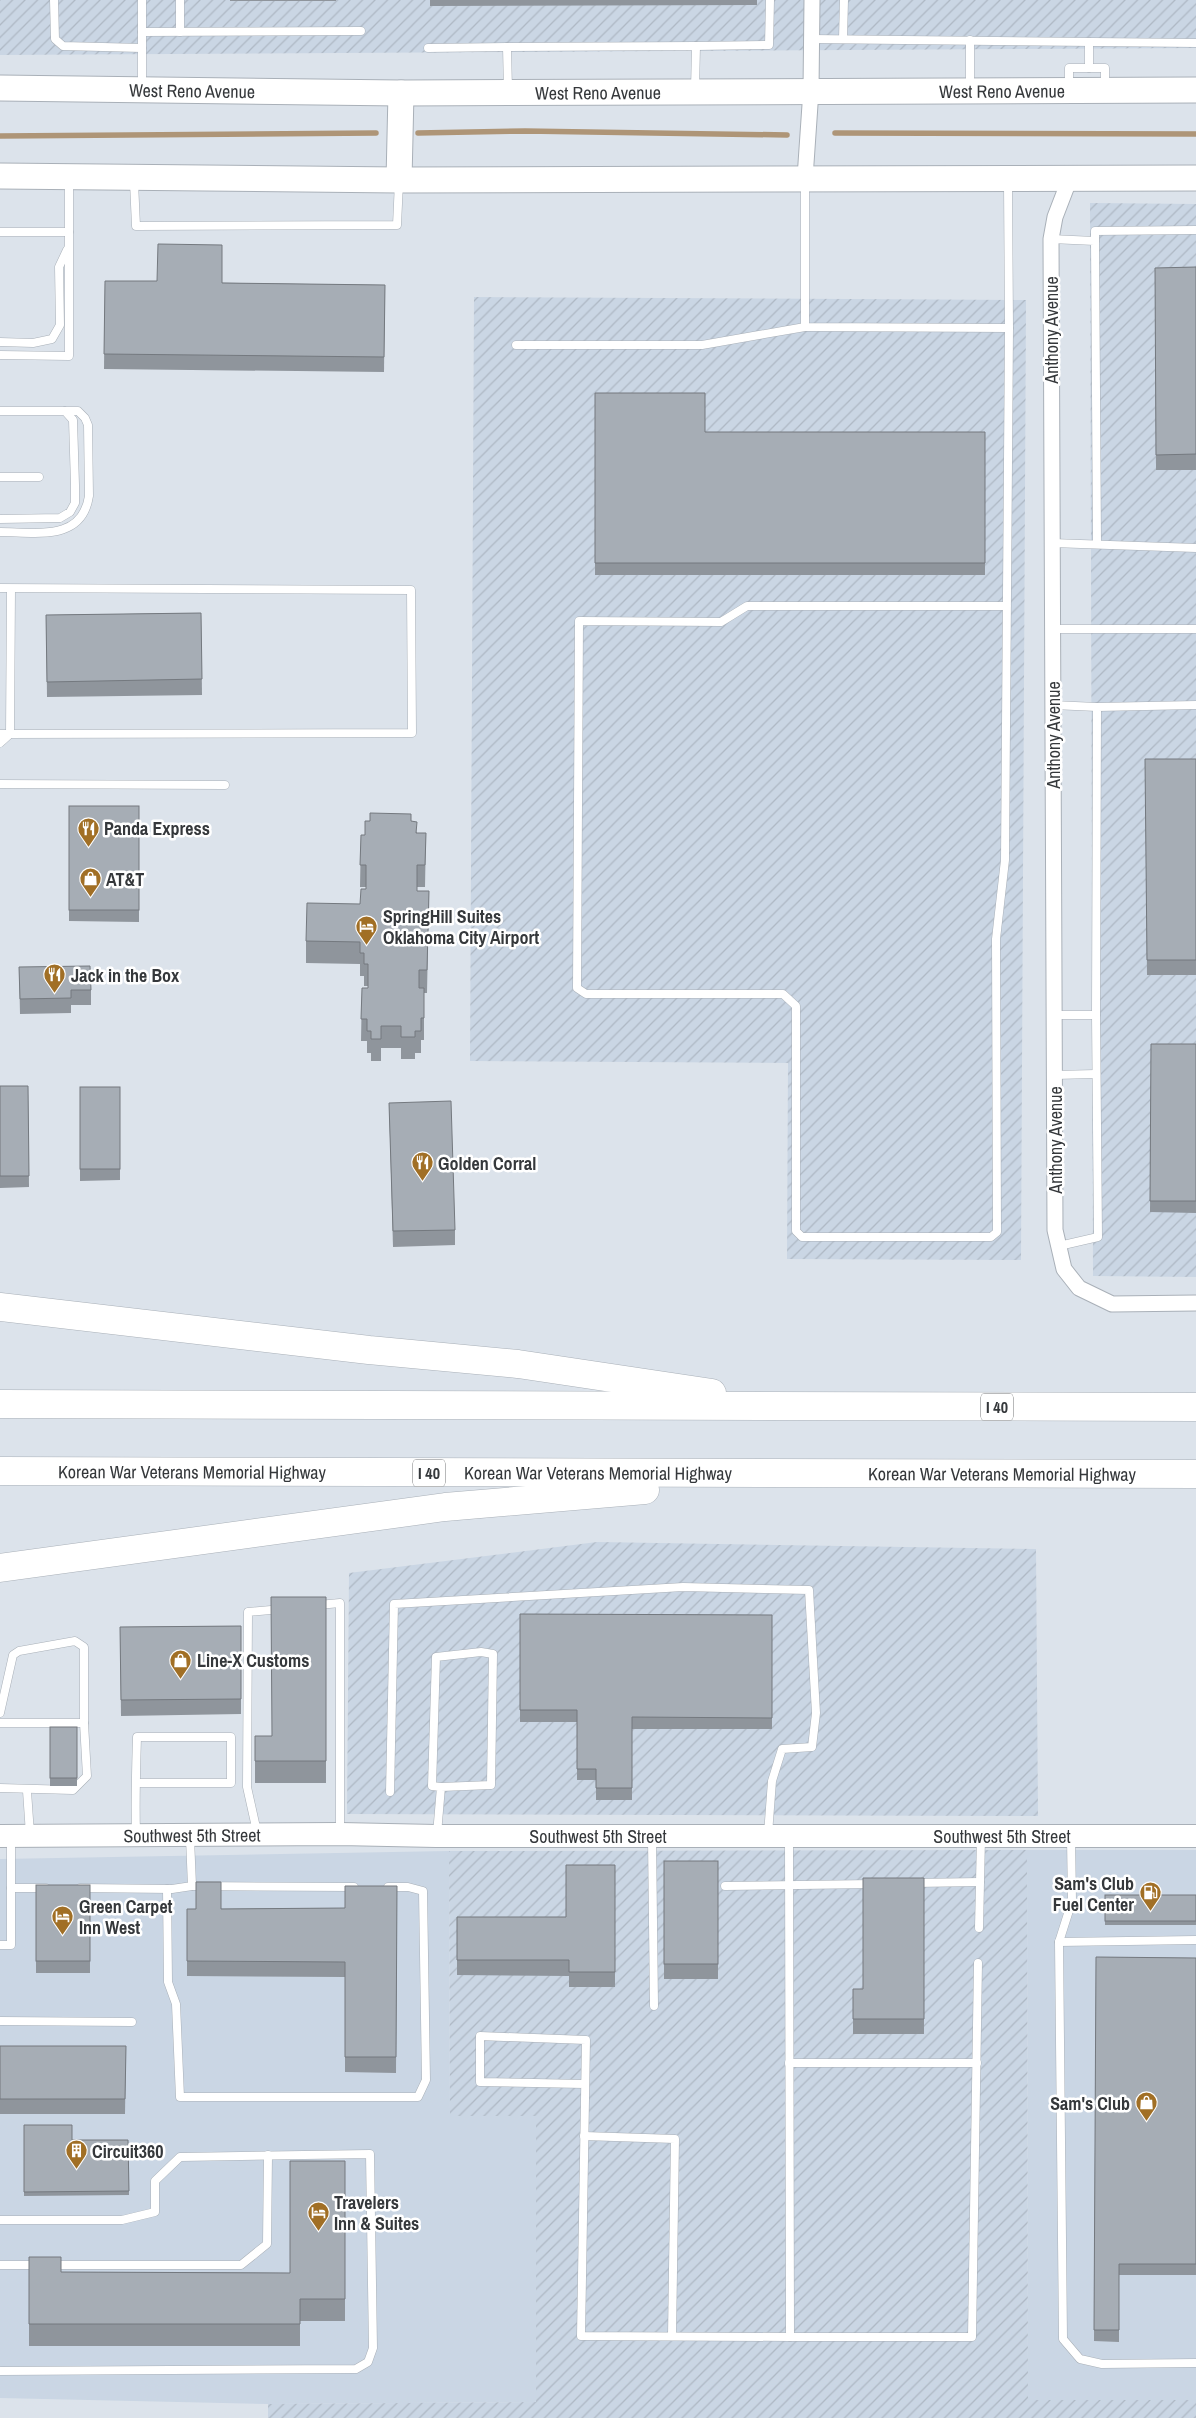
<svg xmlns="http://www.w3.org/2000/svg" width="1196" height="2418" font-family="'Archivo Narrow',sans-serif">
  <defs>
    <pattern id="industrial-furrows" width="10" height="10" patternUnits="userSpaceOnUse" patternTransform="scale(1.25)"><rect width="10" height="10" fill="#cad6e4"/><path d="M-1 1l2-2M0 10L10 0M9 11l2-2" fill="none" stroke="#aeb8c4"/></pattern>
  </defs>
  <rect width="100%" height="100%" fill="#dce3eb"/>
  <!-- built -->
  <g fill="#cad6e4">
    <path d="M1027,1850H1196V2400L1028,2401Z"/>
    <path d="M449,1851L450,2116H536V2402L268,2404L0,2398V1859Z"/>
  </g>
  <!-- industrial -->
  <g fill="url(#industrial-furrows)">
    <path d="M0,0H1196V48L0,55Z"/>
    <path d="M1090,203L1196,204V1277L1093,1276Z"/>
    <path d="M474,297L1026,300L1021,1260L787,1259L788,1063L470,1061Z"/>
    <path d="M597,1542L1036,1549L1038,1816L347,1814L349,1573Z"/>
    <path d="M1027,1850L1028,2400H1196V2418H268V2404L536,2402V2116H450L449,1851Z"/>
  </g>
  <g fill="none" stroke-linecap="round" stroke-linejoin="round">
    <!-- stream -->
    <g stroke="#ae9577" stroke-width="5.5">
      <path d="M418,133L525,131L787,135"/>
      <path d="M835,133L1196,134"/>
      <path d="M0,136L376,133"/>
    </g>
    <defs>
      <g id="lane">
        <path d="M54,0L55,39L63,46L142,48"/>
        <path d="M142,0V85"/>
        <path d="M142,32L361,31"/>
        <path d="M180,32V0"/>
        <path d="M811,39L1196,43"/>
        <path d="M843,39L844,0"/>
        <path d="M970,40V88"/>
        <path d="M696,46L769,45L770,0"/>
        <path d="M428,48L507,47"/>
        <path d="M1089,68V42"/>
        <path d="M1069,88V68H1105V86"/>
        <path d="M508,90L507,47L696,46L695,90"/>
        <path d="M134,182L136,226L397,225L399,182"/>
        <path d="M805,182V327L1009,328L1008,183"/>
        <path d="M0,232H69"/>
        <path d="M1051,239L1095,241L1097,543"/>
        <path d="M1095,241V231L1196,230"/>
        <path d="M0,342L33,343L52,339L60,325L59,267L67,250"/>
        <path d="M516,345H702L805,327"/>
        <path d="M0,355L69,356V180"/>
        <path d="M0,411H65L73,420L75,485V503L70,512L60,518L0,519"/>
        <path d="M0,477H39"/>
        <path d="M0,532C36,532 82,542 89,496L88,425L85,418L78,411H65"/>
        <path d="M1052,543L1196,548"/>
        <path d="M0,588L411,590L412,733L0,734"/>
        <path d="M1007,606H747L721,622L579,621L577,988L586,994H783L796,1006V1231L802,1237H991L997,1232L996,939L1005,860L1009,328"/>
        <path d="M1053,629H1196"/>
        <path d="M1053,705L1097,707"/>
        <path d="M0,743L10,734L11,589"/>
        <path d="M0,784L225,785"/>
        <path d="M1054,1015H1096L1097,707L1196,705"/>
        <path d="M1054,1075L1096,1074"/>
        <path d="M1059,1246L1098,1237L1096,1015"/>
        <path d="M318,1605L340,1603V1832"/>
        <path d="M0,1713L13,1655L19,1651L75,1641L84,1647V1723L87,1776L73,1790L0,1788"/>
        <path d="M0,1723H84"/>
        <path d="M136,1783H231V1737H137C136,1769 135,1801 136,1833"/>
        <path d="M27,1791L30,1834"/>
        <path d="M390,1792L394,1604L683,1587L809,1590L816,1713L812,1747L782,1749L772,1781L768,1834"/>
        <path d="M257,1832L247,1787L248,1612L282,1609"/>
        <path d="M437,1834L441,1787L491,1785L493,1654L481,1652L436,1657L432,1786L441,1787"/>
        <path d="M652,1838L654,2006"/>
        <path d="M1071,1838L1072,1901L1059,1942L1063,2339L1080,2359L1102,2364L1196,2363"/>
        <path d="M914,1883L980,1882"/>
        <path d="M192,1886L354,1887"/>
        <path d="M725,1886L873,1884"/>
        <path d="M11,1888H46"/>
        <path d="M80,1888L172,1889L192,1886L190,1838"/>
        <path d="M167,1889L168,1982L176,2004L180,2097H418L426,2080L423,1891L408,1887H388"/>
        <path d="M979,1928L981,1837"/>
        <path d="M1059,1942L1196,1940"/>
        <path d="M0,1945H11V1838"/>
        <path d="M0,2021L132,2022"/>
        <path d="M789,2063H977"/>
        <path d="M584,2084L480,2082V2036L586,2040L581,2336L790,2337L789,1838"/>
        <path d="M584,2136L675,2139L672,2336"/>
        <path d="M0,2220H122L155,2212V2181L180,2157L370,2154L373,2348L368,2362L356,2369L0,2371"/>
        <path d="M0,2265H38"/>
        <path d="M52,2265H241L267,2244L268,2155"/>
        <path d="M790,2337H972L978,1963"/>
      </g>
      <g id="street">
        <path d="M805,178L811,90L812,0"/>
        <path d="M1070,178L1055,217L1051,239L1055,1230L1064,1269L1079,1288L1112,1304L1196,1303"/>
      </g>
      <g id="secondary">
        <path id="s1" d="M0,1836L340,1834L436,1836H1196"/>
      </g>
      <g id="primary">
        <path id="s2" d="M0,88L401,93L1196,90"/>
        <path d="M0,176L399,180L1196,178"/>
        <path d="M399,180L401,93"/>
      </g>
      <g id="highway">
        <path d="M0,1307L369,1350L518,1364L712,1393"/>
        <path d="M0,1404L1196,1407"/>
        <path id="s3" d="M0,1471L1196,1474"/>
        <path d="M0,1568L445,1507L645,1490"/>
      </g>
    </defs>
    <!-- lane casing -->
    <use href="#lane" stroke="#a9b0b8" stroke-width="9"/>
    <!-- street casing -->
    <use href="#street" stroke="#a9b0b8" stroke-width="17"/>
    <!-- secondary casing -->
    <use href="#secondary" stroke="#a9b0b8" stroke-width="24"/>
    <!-- primary casing -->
    <use href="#primary" stroke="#a9b0b8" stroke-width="27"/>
    <!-- highway casing -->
    <use href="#highway" stroke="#a9b0b8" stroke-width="29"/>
    <!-- lane -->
    <use href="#lane" stroke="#fff" stroke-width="8"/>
    <!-- street -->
    <use href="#street" stroke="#fff" stroke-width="15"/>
    <!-- secondary -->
    <use href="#secondary" stroke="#fff" stroke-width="22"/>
    <!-- primary -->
    <use href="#primary" stroke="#fff" stroke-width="25"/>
    <!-- highway -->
    <use href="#highway" stroke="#fff" stroke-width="28"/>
  </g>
  <!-- wall -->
  <g fill="#8f959c">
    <rect x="230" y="0" width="106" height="1"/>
    <path d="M430,0H757V5L430,6Z"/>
    <path d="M1196,267V470H1156L1155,268Z"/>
    <path d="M105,281L385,285L384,372L104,369Z"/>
    <path d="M595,393L705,432H985V575H595Z"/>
    <path d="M201,613L202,695L47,697L46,615Z"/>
    <path d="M1145,759H1196V975H1147Z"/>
    <path d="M69,806H139V922L69,921Z"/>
    <path d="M411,821L417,833H426L425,887H417V891H429L427,993H424V1040H421V1053H415V1059H401V1048H381V1061H371V1053H367V1041H361L362,988H368V986H364V976H360V964L306,963V941L360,904L366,889V887H360L361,835H365Z"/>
    <path d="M19,967L91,990V1005H71V1013L20,1014Z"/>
    <path d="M1151,1044H1196V1213L1150,1212Z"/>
    <path d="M0,1086H28L29,1187L0,1188Z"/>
    <path d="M80,1087H120V1180L80,1181Z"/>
    <path d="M389,1103L455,1230V1245L393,1247Z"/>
    <path d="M326,1597V1783H255V1736H272Z"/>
    <path d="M520,1614L772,1615V1729H632V1800H596V1780H577V1722H520Z"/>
    <path d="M241,1626V1714L121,1716L120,1627Z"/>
    <rect x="50" y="1727" width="27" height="59"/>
    <rect x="664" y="1861" width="54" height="118"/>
    <path d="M615,1865V1987H569V1976L457,1975V1917H566Z"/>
    <path d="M924,1878V2034H853V1989H863Z"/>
    <rect x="36" y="1885" width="54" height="88"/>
    <path d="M397,1886L396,2073L345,2072V1977L187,1976V1909L345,1908Z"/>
    <rect x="1105" y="1895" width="91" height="30"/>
    <path d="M1096,1957L1196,1958V2275H1119V2342L1094,2341Z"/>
    <path d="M0,2046H126L125,2114H0Z"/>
    <path d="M24,2125L72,2140H128L129,2195L24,2196Z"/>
    <path d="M345,2161V2321H300V2346H29V2257L61,2272L290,2273Z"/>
  </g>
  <!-- building -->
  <g fill="#a6adb5" stroke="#74797f">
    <path d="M158,244L222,245V283L385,285L384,357L104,354L105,281H157Z"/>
    <path d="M1196,267V454L1156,455L1155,268Z"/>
    <path d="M595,393H705V432H985V563H595Z"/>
    <path d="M201,613L202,679L47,682L46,615Z"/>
    <path d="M1145,759H1196V960H1147Z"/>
    <rect x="69" y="806" width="70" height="104"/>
    <path d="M370,813L411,814V821L417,822L416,833H426L425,865H417V891H429L427,970H419V988H424V1018H421V1031H415V1037H401V1026H381V1039H371V1031H367V1019H361L362,988H368V964H364V953H360V942L306,941L307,903L360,904L361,889H366V865H360L361,835H365V821H370Z"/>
    <path d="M90,966L91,990H71V998L20,999L19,967Z"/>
    <path d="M1151,1044H1196V1201H1150Z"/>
    <path d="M0,1086H28L29,1176H0Z"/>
    <rect x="80" y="1087" width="40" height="82"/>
    <path d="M451,1101L455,1230L393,1231L389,1103Z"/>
    <path d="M271,1597H326V1761H255V1736H272Z"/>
    <path d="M520,1614L772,1615V1718L632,1717V1788H596V1769H577V1710H520Z"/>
    <path d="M241,1626V1699L121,1700L120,1627Z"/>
    <rect x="50" y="1727" width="27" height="51"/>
    <rect x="664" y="1861" width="54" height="103"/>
    <path d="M566,1865H615V1972H569V1960H457V1917H566Z"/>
    <path d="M863,1878H924V2019H853V1989H863Z"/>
    <path d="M196,1882H221V1909L345,1908V1886H397L396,2057H345V1962L187,1961V1909H196Z"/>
    <rect x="36" y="1885" width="54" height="76"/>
    <rect x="1105" y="1895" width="91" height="26"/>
    <path d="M1096,1957L1196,1958V2264H1119V2330H1094Z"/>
    <path d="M0,2046H126L125,2099H0Z"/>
    <path d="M24,2125H72V2140H128L129,2191L24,2192Z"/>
    <path d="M290,2161H345V2299H300V2324H29V2257H61V2272L290,2273Z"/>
  </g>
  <!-- icons -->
  <defs>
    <symbol id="restaurant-pin" viewBox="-11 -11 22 30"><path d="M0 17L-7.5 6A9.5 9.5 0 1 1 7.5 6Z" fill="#a16f25" stroke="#fff"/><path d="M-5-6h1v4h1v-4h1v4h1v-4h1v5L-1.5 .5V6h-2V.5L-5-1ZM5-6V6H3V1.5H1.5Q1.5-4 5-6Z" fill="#fff"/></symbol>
    <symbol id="shop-pin" viewBox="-11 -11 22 30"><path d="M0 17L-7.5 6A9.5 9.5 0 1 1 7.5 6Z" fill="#a16f25" stroke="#fff"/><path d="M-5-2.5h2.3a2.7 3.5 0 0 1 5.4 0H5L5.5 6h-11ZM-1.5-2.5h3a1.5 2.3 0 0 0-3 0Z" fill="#fff"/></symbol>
    <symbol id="hotel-pin" viewBox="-11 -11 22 30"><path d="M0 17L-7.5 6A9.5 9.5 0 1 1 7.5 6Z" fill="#a16f25" stroke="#fff"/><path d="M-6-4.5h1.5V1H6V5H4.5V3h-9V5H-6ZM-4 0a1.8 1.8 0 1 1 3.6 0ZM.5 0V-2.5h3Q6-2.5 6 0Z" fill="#fff"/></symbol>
    <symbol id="fuel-pin" viewBox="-11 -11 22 30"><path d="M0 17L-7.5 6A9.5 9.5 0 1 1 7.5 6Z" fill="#a16f25" stroke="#fff"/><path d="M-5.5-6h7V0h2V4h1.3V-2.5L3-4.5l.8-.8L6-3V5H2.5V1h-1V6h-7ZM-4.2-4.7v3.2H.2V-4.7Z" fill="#fff"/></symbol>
    <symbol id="building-pin" viewBox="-11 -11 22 30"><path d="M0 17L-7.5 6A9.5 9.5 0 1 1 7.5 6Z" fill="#a16f25" stroke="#fff"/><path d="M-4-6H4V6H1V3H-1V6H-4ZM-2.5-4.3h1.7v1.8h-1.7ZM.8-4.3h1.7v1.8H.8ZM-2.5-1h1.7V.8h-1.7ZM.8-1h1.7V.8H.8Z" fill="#fff"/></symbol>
  </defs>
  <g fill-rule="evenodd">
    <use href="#restaurant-pin" x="76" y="816" width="25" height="34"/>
    <use href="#shop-pin" x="78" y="866" width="25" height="34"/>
    <use href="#hotel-pin" x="354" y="914" width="25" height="34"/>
    <use href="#restaurant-pin" x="42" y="962" width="25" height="34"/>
    <use href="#restaurant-pin" x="410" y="1150" width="25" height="34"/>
    <use href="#shop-pin" x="168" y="1648" width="25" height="34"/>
    <use href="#fuel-pin" x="1138" y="1880" width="25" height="34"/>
    <use href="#hotel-pin" x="50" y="1904" width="25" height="34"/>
    <use href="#shop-pin" x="1134" y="2090" width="25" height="34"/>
    <use href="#building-pin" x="64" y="2138" width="25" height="34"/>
    <use href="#hotel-pin" x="306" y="2200" width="25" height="34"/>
  </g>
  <g text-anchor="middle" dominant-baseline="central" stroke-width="5" stroke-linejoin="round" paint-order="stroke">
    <!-- shield labels -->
    <g fill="#fff" stroke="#727476" stroke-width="1">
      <rect x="981" y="1393.5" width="32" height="27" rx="4"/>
      <rect x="413" y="1459.5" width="32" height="27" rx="4"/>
    </g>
    <g font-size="16" font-weight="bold" fill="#35383b">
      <text x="997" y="1407">I 40</text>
      <text x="429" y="1473">I 40</text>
    </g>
    <!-- street labels -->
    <g font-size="18" fill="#35383b" stroke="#fff">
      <text stroke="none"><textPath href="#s2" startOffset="192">West Reno Avenue</textPath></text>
      <text stroke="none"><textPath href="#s2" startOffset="1002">West Reno Avenue</textPath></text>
      <text stroke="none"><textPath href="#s2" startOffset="598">West Reno Avenue</textPath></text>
      <text transform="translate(1051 330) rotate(-90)">Anthony Avenue</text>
      <text transform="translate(1053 735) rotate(-90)">Anthony Avenue</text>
      <text transform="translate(1055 1140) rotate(-90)">Anthony Avenue</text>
      <text stroke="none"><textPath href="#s3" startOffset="192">Korean War Veterans Memorial Highway</textPath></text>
      <text stroke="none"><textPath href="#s3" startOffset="598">Korean War Veterans Memorial Highway</textPath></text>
      <text stroke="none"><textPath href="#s3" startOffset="1002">Korean War Veterans Memorial Highway</textPath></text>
      <text stroke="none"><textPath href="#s1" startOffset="192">Southwest 5th Street</textPath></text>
      <text stroke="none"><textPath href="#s1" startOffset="598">Southwest 5th Street</textPath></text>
      <text stroke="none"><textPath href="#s1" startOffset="1002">Southwest 5th Street</textPath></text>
    </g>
    <!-- poi labels -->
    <g font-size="18" font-weight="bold" fill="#35383b" stroke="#fff" text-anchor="start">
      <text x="104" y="828">Panda Express</text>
      <text x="106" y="879">AT&amp;T</text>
      <text x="383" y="916">SpringHill Suites<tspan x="383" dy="21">Oklahoma City Airport</tspan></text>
      <text x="71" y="975">Jack in the Box</text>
      <text x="438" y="1163">Golden Corral</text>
      <text x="197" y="1660">Line-X Customs</text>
      <text x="1134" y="1883" text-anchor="end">Sam's Club<tspan x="1134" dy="21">Fuel Center</tspan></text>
      <text x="79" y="1906">Green Carpet<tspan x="79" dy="21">Inn West</tspan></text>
      <text x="1130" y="2103" text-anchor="end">Sam's Club</text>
      <text x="92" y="2151">Circuit360</text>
      <text x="334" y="2202">Travelers<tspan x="334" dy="21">Inn &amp; Suites</tspan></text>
    </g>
  </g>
</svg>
